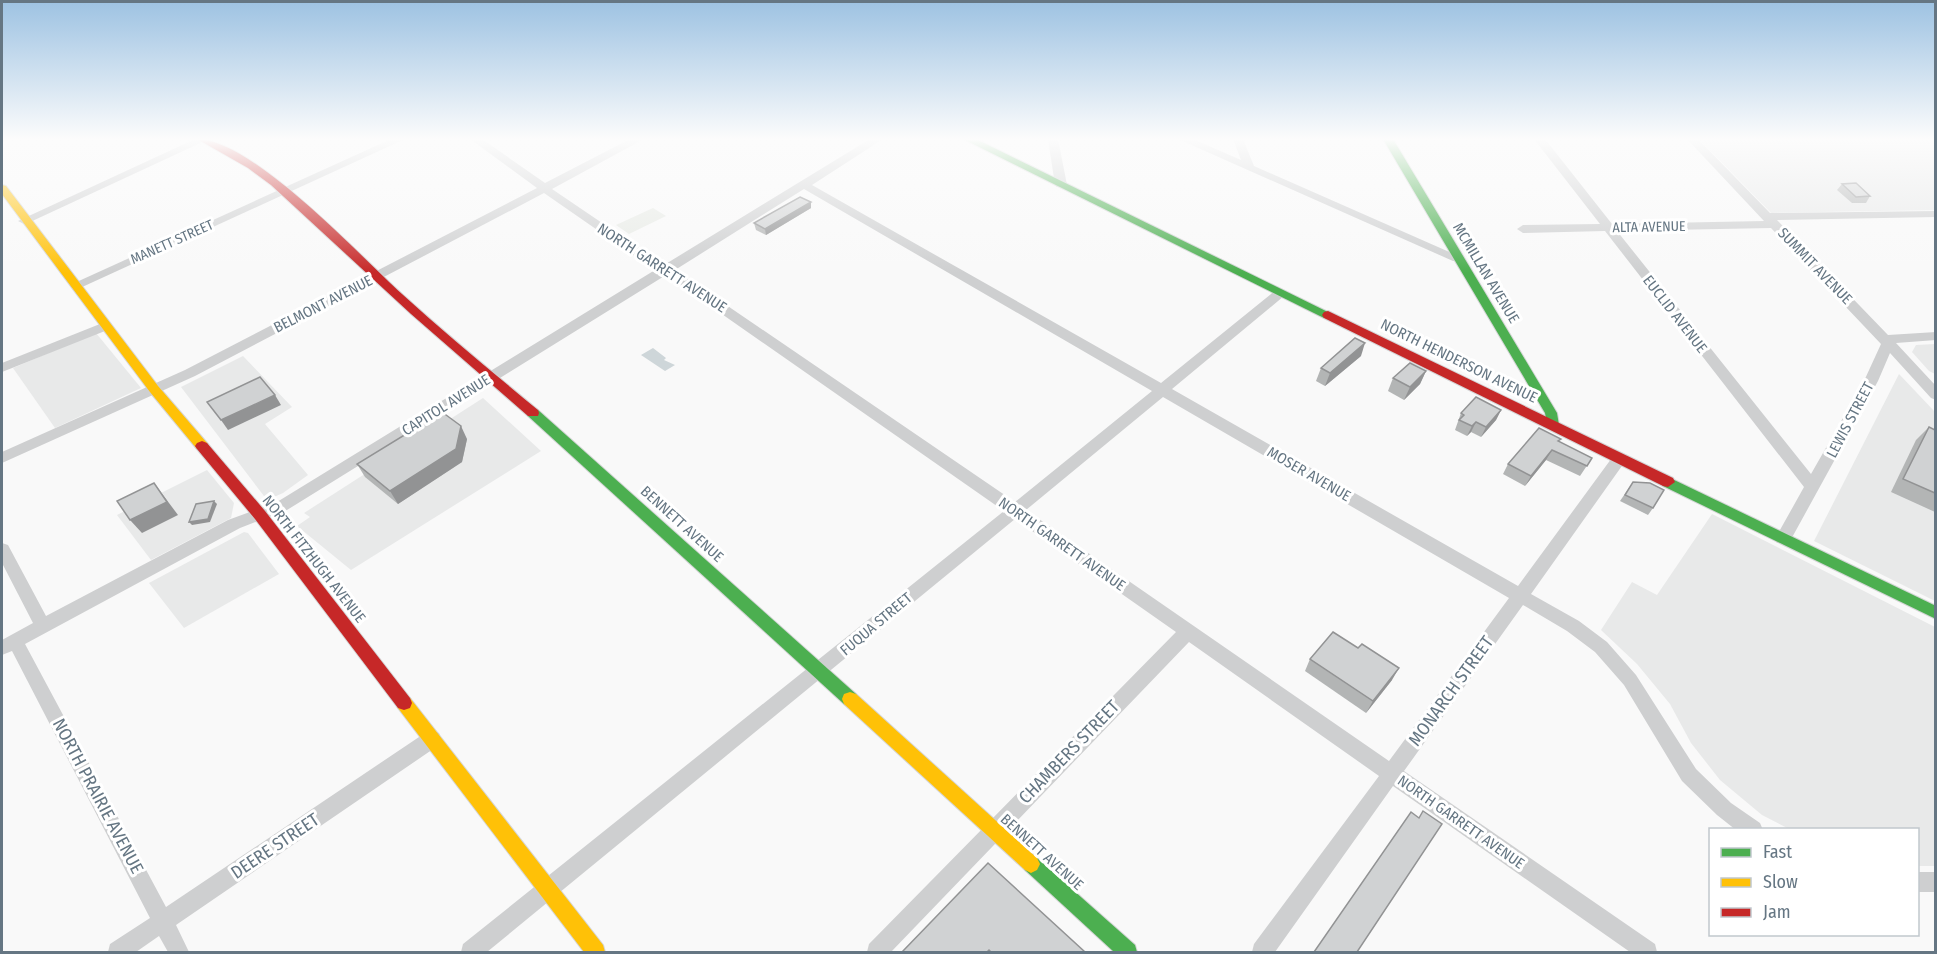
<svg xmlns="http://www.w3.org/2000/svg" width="1937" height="954" font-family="'Fira Sans Condensed',sans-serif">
  <rect width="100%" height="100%" fill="#f9f9f9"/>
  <!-- built -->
  <g fill="#e8e9e9">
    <path d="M1699,139H1935V210L1771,213Z"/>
    <path d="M96,333L141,388L55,428L13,368Z"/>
    <path d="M1935,344H1936L1935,374L1929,371L1912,352L1916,345Z"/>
    <path d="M243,356L292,407L265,424L308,475L283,493L267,500L181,387Z"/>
    <path d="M1899,374L1935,412V601L1814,541Z"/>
    <path d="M483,398L541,451L351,570L297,526L310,517L304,513Z"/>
    <path d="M207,470L234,503L231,518L151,560L117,515Z"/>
    <path d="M1712,514L1935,627V866H1918V830L1789,829L1762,815L1720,780L1691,743L1670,704L1637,664L1601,630L1632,582L1657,595Z"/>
    <path d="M244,532L248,533L279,574L184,628L149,583Z"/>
  </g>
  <!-- green -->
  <path fill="#e8ebe6" d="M653,208L666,216L629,234L616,225Z"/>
  <!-- water -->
  <path fill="#ced6d9" d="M653,348L666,358L664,360L675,365L665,371L641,355Z"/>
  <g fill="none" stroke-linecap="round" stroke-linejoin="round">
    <defs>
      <g id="fast">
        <path d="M963,139H976L1334,315L1332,318H1324Z"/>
        <path d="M1383,139H1393L1557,413L1559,425L1558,428H1548L1545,413Z"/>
        <path d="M533,409L538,410L856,694L858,699L856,704L850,706L844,704L528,416L527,413L528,410Z"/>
        <path d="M1668,477L1936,606V619L1663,486L1661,482L1663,478Z"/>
        <path d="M1031,855L1037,858L1135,945L1137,952H1114L1025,870L1022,864L1025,858Z"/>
      </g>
      <g id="slow">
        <path d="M2,185L6,186L158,386L207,443L209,446L207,449H197L150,392L2,194Z"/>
        <path d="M850,692L856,694L1037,858L1040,864L1037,870L1031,873L1025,870L844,704L842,699L844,694Z"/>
        <path d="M404,696L410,698L603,945L605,952H584L398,708L396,703L398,698Z"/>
      </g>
      <g id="jam">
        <path d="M197,139C252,139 360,256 402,294C446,334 492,372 538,410L539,413L538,416H528L411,314L271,185L248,168Z"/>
        <path d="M1328,311L1673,478L1675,482L1668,487L1663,486L1324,318L1322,315L1324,312Z"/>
        <path d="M202,441L207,443L265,511L410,698L412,703L410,708L404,710L398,708L255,519L197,449L195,446L197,443Z"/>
      </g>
    </defs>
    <!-- fast casing -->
    <use href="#fast" stroke="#d5d6d7" stroke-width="2"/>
    <!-- slow casing -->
    <use href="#slow" stroke="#d5d6d7" stroke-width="2"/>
    <!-- jam casing -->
    <use href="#jam" stroke="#d5d6d7" stroke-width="2"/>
    <!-- street -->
    <g fill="#cecfd0" fill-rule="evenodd">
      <path d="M195,139H209L28,223L24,224L18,221Z"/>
      <path d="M391,139H405L80,288H72L70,285Z"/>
      <path d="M470,139H482L545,183L630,139H644L552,189L664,265L870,139H883L812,185L1161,383L1276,290H1284V296L1172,389L1518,586L1614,455H1624L1626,459L1624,463L1531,594L1579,621L1607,642L1636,675L1696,769L1731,803L1760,823L1763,830H1736L1717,815L1682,781L1624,685L1595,652L1567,631L1523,605L1404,771L1655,944L1657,952H1630L1393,786L1275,952H1252L1254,944L1379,776L1189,642L891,952H867L869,944L1176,632L1015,519L487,952H461L463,944L1004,511L666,275L287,510L240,528L25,644L166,907L425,733L432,731L439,733L441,739L439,745L176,925L189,952H168L159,936L136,952H108L110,944L150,918L12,651L2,655V640L33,623L2,563V543L8,545L46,616L228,520L277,502L655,270L544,193L195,376L2,463V452L185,370L537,188ZM804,189L1152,391L1015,502L675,270ZM1163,397L1509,598L1389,761L1026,510Z"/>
      <path d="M1048,139H1058L1067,185L1065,187H1057L1055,185Z"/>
      <path d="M1178,139H1193L1241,160L1233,139H1243L1254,166L1463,258L1461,261H1453Z"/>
      <path d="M1534,139H1545L1612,224L1764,221L1687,139H1698L1770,213L1936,211V217L1777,220L1888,335L1936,332V340L1896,343L1936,386V400L1931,398L1890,353L1878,381L1789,543H1777L1775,539L1804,487L1605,231L1523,233L1517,229L1523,225L1600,224ZM1771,228L1881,344L1864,381L1811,474L1617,231Z"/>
      <path d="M105,322L112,326L110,329L2,372V363Z"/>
      <rect x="1918" y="872" width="18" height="20"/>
    </g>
    <!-- fast -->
    <use href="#fast" fill="#4caf50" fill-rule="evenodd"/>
    <!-- slow -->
    <use href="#slow" fill="#ffc107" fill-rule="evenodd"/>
    <!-- jam -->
    <use href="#jam" fill="#c62828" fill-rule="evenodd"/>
  </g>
  <!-- wall -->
  <g fill="#b3b5b5">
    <path d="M1842,184L1870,196L1866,203H1852L1837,190Z"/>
    <path d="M811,202V208L766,235L756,230L754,223Z"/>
    <path d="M1361,356L1325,386L1316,381L1321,368Z"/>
    <path d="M1426,371L1420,384L1404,400L1388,391L1393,378Z"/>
    <path d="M1501,410L1496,420L1481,437L1471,432L1467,436L1455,430L1461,413Z"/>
    <path d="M1929,427L1935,430V512L1891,492L1916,440Z"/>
    <path d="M467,439L462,462L398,504L365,477L357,464Z"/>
    <path d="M1559,442L1592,458L1580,476L1546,460L1525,486L1503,474L1508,464Z"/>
    <path d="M1633,482L1653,508L1648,515L1620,501Z"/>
    <path d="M1358,648L1392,680L1366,713L1305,671L1310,659Z"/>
  </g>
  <!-- shaded-wall -->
  <g fill="#929394">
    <path d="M2,139H11L2,142Z"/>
    <path d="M811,202V208L766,235L765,229Z"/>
    <path d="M1365,343L1361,356L1325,386L1330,373Z"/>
    <path d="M1426,371L1420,384L1404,400L1410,387Z"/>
    <path d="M275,395L281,405L228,430L221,420Z"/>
    <path d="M1501,410L1496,420L1481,437L1486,427Z"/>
    <path d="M1476,422L1471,432L1467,436L1472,426Z"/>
    <path d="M461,426L467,439L462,462L398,504L390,491Z"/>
    <path d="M1552,450L1546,460L1525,486L1531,476Z"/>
    <path d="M154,483L178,515L142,533L130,520Z"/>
    <path d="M214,501L217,504L210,522L192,525L189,522Z"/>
    <path d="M1399,668L1392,680L1366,713L1373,701Z"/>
  </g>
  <!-- building -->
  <g fill="#d0d2d3" stroke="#929394" stroke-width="1.5">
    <path d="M1856,183L1870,196L1856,197L1842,184Z"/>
    <path d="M800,197L811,202L765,229L754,223Z"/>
    <path d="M1355,338L1365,343L1330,373L1321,368Z"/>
    <path d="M1410,363L1426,371L1410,387L1393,378Z"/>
    <path d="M260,377L275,395L221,420L207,402Z"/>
    <path d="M1476,397L1501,410L1486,427L1476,422L1472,426L1459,420L1464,415L1461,413Z"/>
    <path d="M442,412L461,426L456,449L390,491L357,464Z"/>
    <path d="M1929,427L1935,430V493L1903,479Z"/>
    <path d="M1539,428L1561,439L1558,441L1592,458L1587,466L1552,450L1531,476L1508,464Z"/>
    <path d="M1633,482L1650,483L1664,490L1653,508L1625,495Z"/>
    <path d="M154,483L167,502L130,520L117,501Z"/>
    <path d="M214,501L208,519L189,522L196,504Z"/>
    <path d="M1333,632L1358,648L1362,644L1399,668L1373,701L1310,659Z"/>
    <path d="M1423,811L1442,824L1357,952H1314L1411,812L1419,818Z"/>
    <path d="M988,863L1085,952H991L989,950L987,952H902Z"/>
  </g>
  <!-- sky -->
  <linearGradient id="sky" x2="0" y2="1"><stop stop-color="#9dc2e2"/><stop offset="0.51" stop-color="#fcfcfc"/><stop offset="1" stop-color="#fcfcfc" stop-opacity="0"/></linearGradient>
  <rect width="1937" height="273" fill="url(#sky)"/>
  <g text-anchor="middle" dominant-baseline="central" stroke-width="6" stroke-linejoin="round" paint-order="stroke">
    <!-- far-street labels -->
    <g font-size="14" fill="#657683" stroke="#fff">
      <text transform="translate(1649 227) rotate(-1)">ALTA AVENUE</text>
      <text transform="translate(172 242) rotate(-24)">MANETT STREET</text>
    </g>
    <!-- street labels -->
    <g font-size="15" fill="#657683" stroke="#fff">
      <text transform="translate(1815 266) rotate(46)">SUMMIT AVENUE</text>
      <text transform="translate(662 268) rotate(33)">NORTH GARRETT AVENUE</text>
      <text transform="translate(1486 273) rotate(59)">MCMILLAN AVENUE</text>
      <text transform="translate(323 304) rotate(-27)">BELMONT AVENUE</text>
      <text transform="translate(1675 314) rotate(52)">EUCLID AVENUE</text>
      <text transform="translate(1459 361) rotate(26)">NORTH HENDERSON AVENUE</text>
      <text transform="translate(446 405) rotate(-32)">CAPITOL AVENUE</text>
      <text transform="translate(1850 420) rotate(-62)">LEWIS STREET</text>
      <text transform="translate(1309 474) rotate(30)">MOSER AVENUE</text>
      <text transform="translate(682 524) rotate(42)">BENNETT AVENUE</text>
      <text transform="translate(1062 544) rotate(35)">NORTH GARRETT AVENUE</text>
      <text transform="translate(314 559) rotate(52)">NORTH FITZHUGH AVENUE</text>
      <text transform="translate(876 624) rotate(-40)">FUQUA STREET</text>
      <text transform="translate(1461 822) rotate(35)">NORTH GARRETT AVENUE</text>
      <text transform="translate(1042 852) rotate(42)">BENNETT AVENUE</text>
    </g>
    <!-- near-street labels -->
    <g font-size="18" fill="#657683" stroke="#fff">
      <text transform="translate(1451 691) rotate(-54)">MONARCH STREET</text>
      <text transform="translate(1069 752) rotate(-46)">CHAMBERS STREET</text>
      <text transform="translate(98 796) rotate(62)">NORTH PRAIRIE AVENUE</text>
      <text transform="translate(275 846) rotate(-34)">DEERE STREET</text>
    </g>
  </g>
  <!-- border -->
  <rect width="1937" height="954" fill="none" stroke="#657683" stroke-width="6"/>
  <!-- legend -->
  <rect x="1709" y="828" width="210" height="108" fill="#ffffff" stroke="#c1c8cd" stroke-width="1.5"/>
  <rect x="1721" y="848" width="30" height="9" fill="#4caf50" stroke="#c1c8cd" stroke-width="1.5"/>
  <text x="1763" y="858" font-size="18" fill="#657683">Fast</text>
  <rect x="1721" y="878" width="30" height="9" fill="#ffc107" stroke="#c1c8cd" stroke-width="1.5"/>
  <text x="1763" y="888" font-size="18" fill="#657683">Slow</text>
  <rect x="1721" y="908" width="30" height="9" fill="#c62828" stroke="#c1c8cd" stroke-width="1.5"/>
  <text x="1763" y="918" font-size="18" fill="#657683">Jam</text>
</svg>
